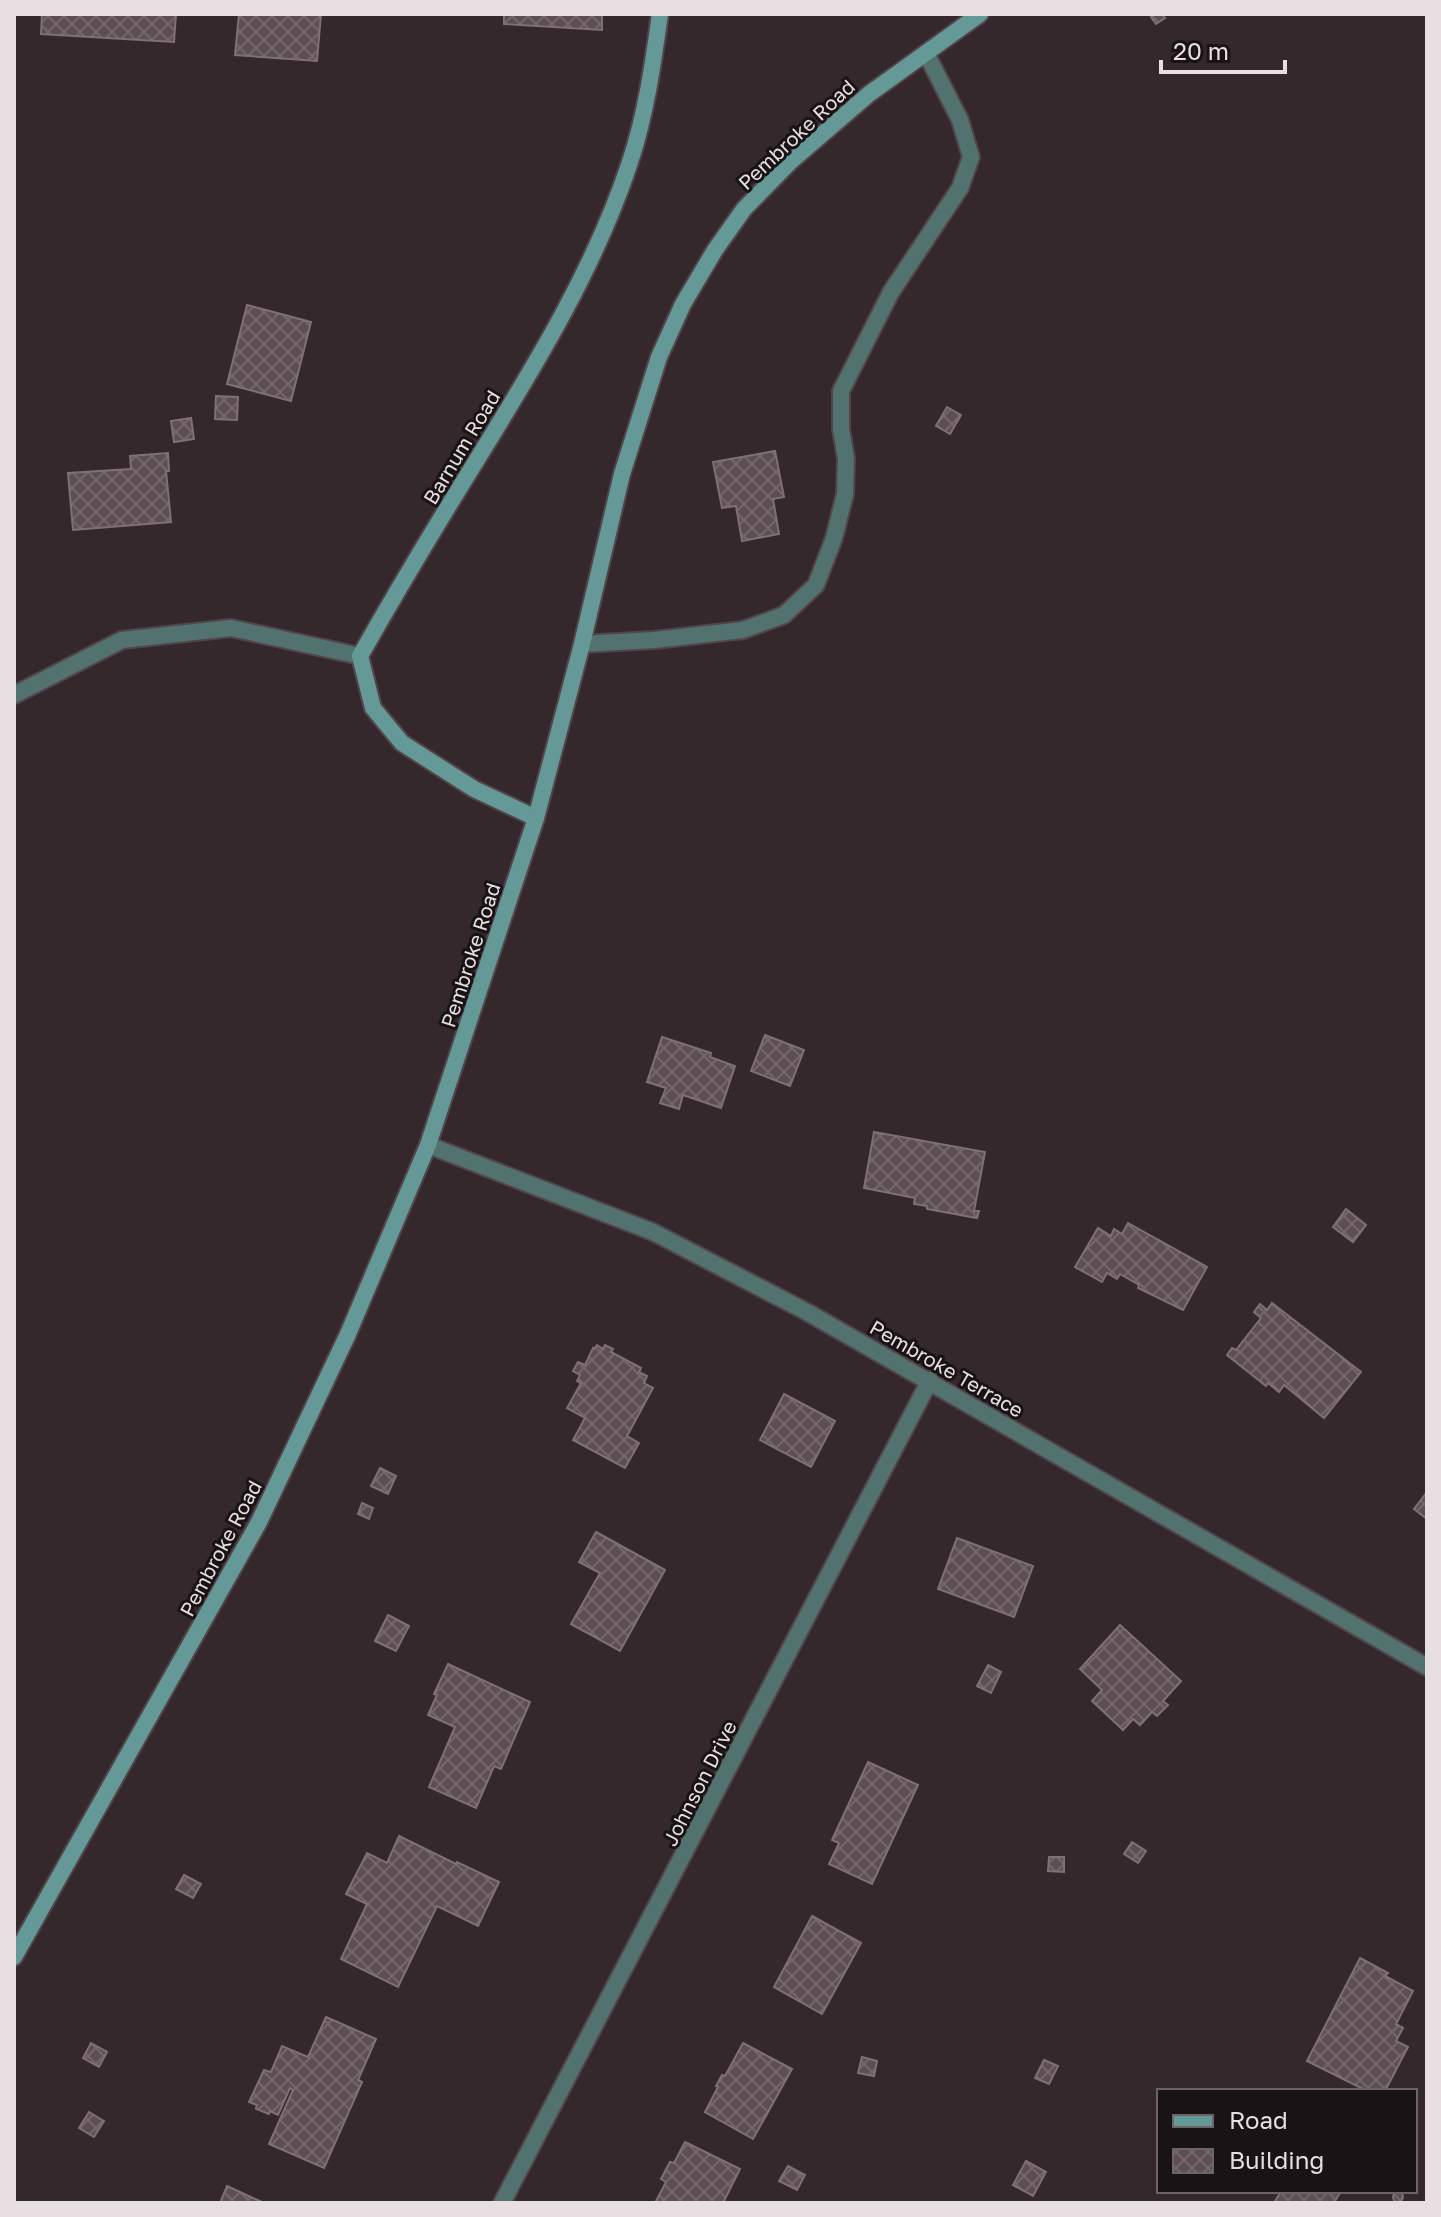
<svg xmlns="http://www.w3.org/2000/svg" width="1441" height="2217" font-family="'Golos Text',sans-serif">
  <defs>
    <pattern id="building-cross-hatch" width="8" height="8" patternUnits="userSpaceOnUse" patternTransform="scale(2)"><rect width="8" height="8" fill="#5d4e53"/><path d="M0 0l8 8M0 8l8-8" fill="none" stroke="#74676b"/></pattern>
  </defs>
  <rect width="100%" height="100%" fill="#35282d"/>
  <!-- building -->
  <g fill="url(#building-cross-hatch)" stroke="#807075" stroke-width="2">
    <path d="M42,14H176L174,42L41,34Z"/>
    <path d="M239,14H321L317,61L235,55Z"/>
    <path d="M504,14H602V30L504,24Z"/>
    <path d="M1156,14H1162L1165,18L1156,24L1151,17Z"/>
    <path d="M247,305L311,322L291,401L227,384Z"/>
    <path d="M216,396L238,397L237,420L215,419Z"/>
    <path d="M947,407L961,415L950,434L936,426Z"/>
    <path d="M191,418L194,439L174,442L171,421Z"/>
    <path d="M775,451L784,497L773,499L779,534L742,541L736,506L722,508L713,462Z"/>
    <path d="M168,453L169,471H166L171,522L73,530L68,473L131,469L130,456Z"/>
    <path d="M765,1035L804,1050L790,1086L751,1071Z"/>
    <path d="M662,1037L711,1053L710,1057L735,1066L721,1108L683,1095L679,1109L660,1103L666,1088L647,1082Z"/>
    <path d="M874,1132L985,1152L974,1211H979L977,1218L927,1209V1206L914,1204L915,1198L864,1188Z"/>
    <path d="M1346,1209L1366,1225L1353,1242L1333,1227Z"/>
    <path d="M1128,1223L1207,1267L1183,1310L1138,1288L1139,1285L1120,1274L1117,1279L1107,1273L1102,1282L1075,1267L1098,1228L1111,1236L1114,1229L1122,1234Z"/>
    <path d="M1272,1303L1361,1372L1324,1418L1284,1385L1279,1392L1268,1383L1266,1386L1227,1355L1232,1348L1236,1350L1261,1318L1254,1312L1260,1304L1267,1310Z"/>
    <path d="M597,1345L603,1349L605,1345L613,1349L611,1352L641,1368L639,1372L647,1376L644,1383L653,1388L627,1436L639,1443L625,1468L573,1440L585,1418L567,1408L581,1383L577,1381L580,1375L573,1371L578,1362L585,1365L593,1348L594,1349Z"/>
    <path d="M784,1394L835,1421L811,1467L760,1440Z"/>
    <path d="M380,1468L396,1476L388,1494L371,1486Z"/>
    <path d="M1427,1492V1519L1414,1509Z"/>
    <path d="M362,1503L373,1508L369,1519L358,1514Z"/>
    <path d="M596,1532L665,1570L620,1651L571,1624L600,1573L579,1562Z"/>
    <path d="M957,1538L1033,1566L1014,1617L938,1589Z"/>
    <path d="M388,1615L409,1626L396,1651L375,1641Z"/>
    <path d="M1120,1625L1181,1681L1163,1701L1168,1705L1157,1716L1152,1712L1140,1725L1133,1719L1123,1730L1092,1701L1102,1690L1080,1669Z"/>
    <path d="M448,1664L530,1702L501,1769L494,1766L476,1808L429,1787L455,1727L428,1715L437,1695L434,1694Z"/>
    <path d="M988,1665L1001,1672L991,1693L977,1686Z"/>
    <path d="M868,1762L918,1785L872,1884L829,1864L839,1843L832,1840Z"/>
    <path d="M399,1836L456,1864L457,1862L499,1882L478,1926L437,1906L398,1987L341,1959L367,1904L346,1894L367,1853L387,1863Z"/>
    <path d="M1132,1842L1146,1851L1138,1863L1124,1854Z"/>
    <path d="M1049,1857H1064V1872L1048,1871Z"/>
    <path d="M184,1875L201,1884L193,1898L176,1889Z"/>
    <path d="M812,1916L861,1943L822,2014L774,1987Z"/>
    <path d="M1360,1958L1388,1973L1385,1976L1413,1991L1396,2024L1403,2028L1396,2041L1408,2047L1385,2091H1367L1307,2061Z"/>
    <path d="M326,2017L376,2039L358,2080L362,2082L324,2168L269,2144L293,2090L290,2088L278,2115L270,2111L269,2114L256,2109L257,2105L249,2102L264,2070L271,2072L282,2046L308,2057Z"/>
    <path d="M91,2043L107,2052L99,2067L83,2058Z"/>
    <path d="M743,2043L792,2069L753,2139L705,2112L718,2087L716,2086L722,2075L725,2076Z"/>
    <path d="M862,2057L877,2061L874,2076L858,2073Z"/>
    <path d="M1044,2060L1058,2066L1049,2084L1035,2078Z"/>
    <path d="M89,2112L104,2121L94,2137L79,2128Z"/>
    <path d="M685,2142L740,2169L723,2203H655L666,2182L661,2179L670,2162L674,2163Z"/>
    <path d="M1026,2161L1046,2172L1033,2196L1013,2185Z"/>
    <path d="M788,2166L805,2175L797,2190L779,2181Z"/>
    <path d="M227,2186L264,2203H220Z"/>
    <path d="M1281,2191H1341L1334,2203H1274Z"/>
    <circle cx="1398" cy="2197" r="5"/>
  </g>
  <g fill="none" stroke-linecap="round" stroke-linejoin="round">
    <defs>
      <path id="lane" d="M582,644L654,640L743,630L784,615L816,585L834,538L845,494L846,459L841,429V391L891,292L960,188L971,157L960,120L926,53"/>
      <g id="street">
        <path d="M14,695L122,640L231,628L360,656"/>
        <path d="M428,1145L653,1232L807,1312L1427,1667"/>
        <path d="M502,2203L930,1380"/>
      </g>
      <g id="secondary">
        <path d="M536,818L474,789L402,743L373,708L360,656C398,589 437,524 478,458C536,364 595,268 630,162C646,114 653,64 660,14"/>
        <path d="M14,1957L259,1522L348,1334L428,1145L536,818L582,644L622,474L659,357L683,304L715,250L744,209L790,162L869,94L980,14"/>
      </g>
    </defs>
    <!-- lane casing -->
    <use href="#lane" stroke="#52454a" stroke-width="20"/>
    <!-- street casing -->
    <use href="#street" stroke="#52454a" stroke-width="20"/>
    <!-- secondary casing -->
    <use href="#secondary" stroke="#52454a" stroke-width="20"/>
    <!-- lane -->
    <use href="#lane" stroke="#527270" stroke-width="16"/>
    <!-- street -->
    <use href="#street" stroke="#527270" stroke-width="16"/>
    <!-- secondary -->
    <use href="#secondary" stroke="#649997" stroke-width="16"/>
  </g>
  <g text-anchor="middle" dominant-baseline="central" stroke-width="6" stroke-linejoin="round" paint-order="stroke">
    <!-- street labels -->
    <g font-size="20" fill="#e8dfe2" stroke="#191315">
      <text transform="translate(796 134) rotate(-43)">Pembroke Road</text>
      <text transform="translate(461 447) rotate(-59)">Barnum Road</text>
      <text transform="translate(470 955) rotate(-72)">Pembroke Road</text>
      <text transform="translate(947 1368) rotate(30)">Pembroke Terrace</text>
      <text transform="translate(220 1548) rotate(-62)">Pembroke Road</text>
      <text transform="translate(699 1783) rotate(-63)">Johnson Drive</text>
    </g>
  </g>
  <!-- border -->
  <rect width="1441" height="2217" fill="none" stroke="#e8dfe2" stroke-width="32"/>
  <!-- legend -->
  <rect x="1157" y="2089" width="260" height="104" fill="#191315" stroke="#6c6567" stroke-width="2"/>
  <rect x="1173" y="2115" width="40" height="12" fill="#649997" stroke="#6c6567" stroke-width="2"/>
  <text x="1229" y="2129" font-size="24" fill="#e8dfe2">Road</text>
  <rect x="1173" y="2149" width="40" height="24" fill="url(#building-cross-hatch)" stroke="#6c6567" stroke-width="2"/>
  <text x="1229" y="2169" font-size="24" fill="#e8dfe2">Building</text>
  <!-- scale -->
  <path d="M1161 60v12h124v-12" fill="none" stroke="#e8dfe2" stroke-width="4"/>
  <text x="1173" y="60" font-size="24" fill="#e8dfe2" stroke="#191315" stroke-width="6" paint-order="stroke">20 m</text>
</svg>
